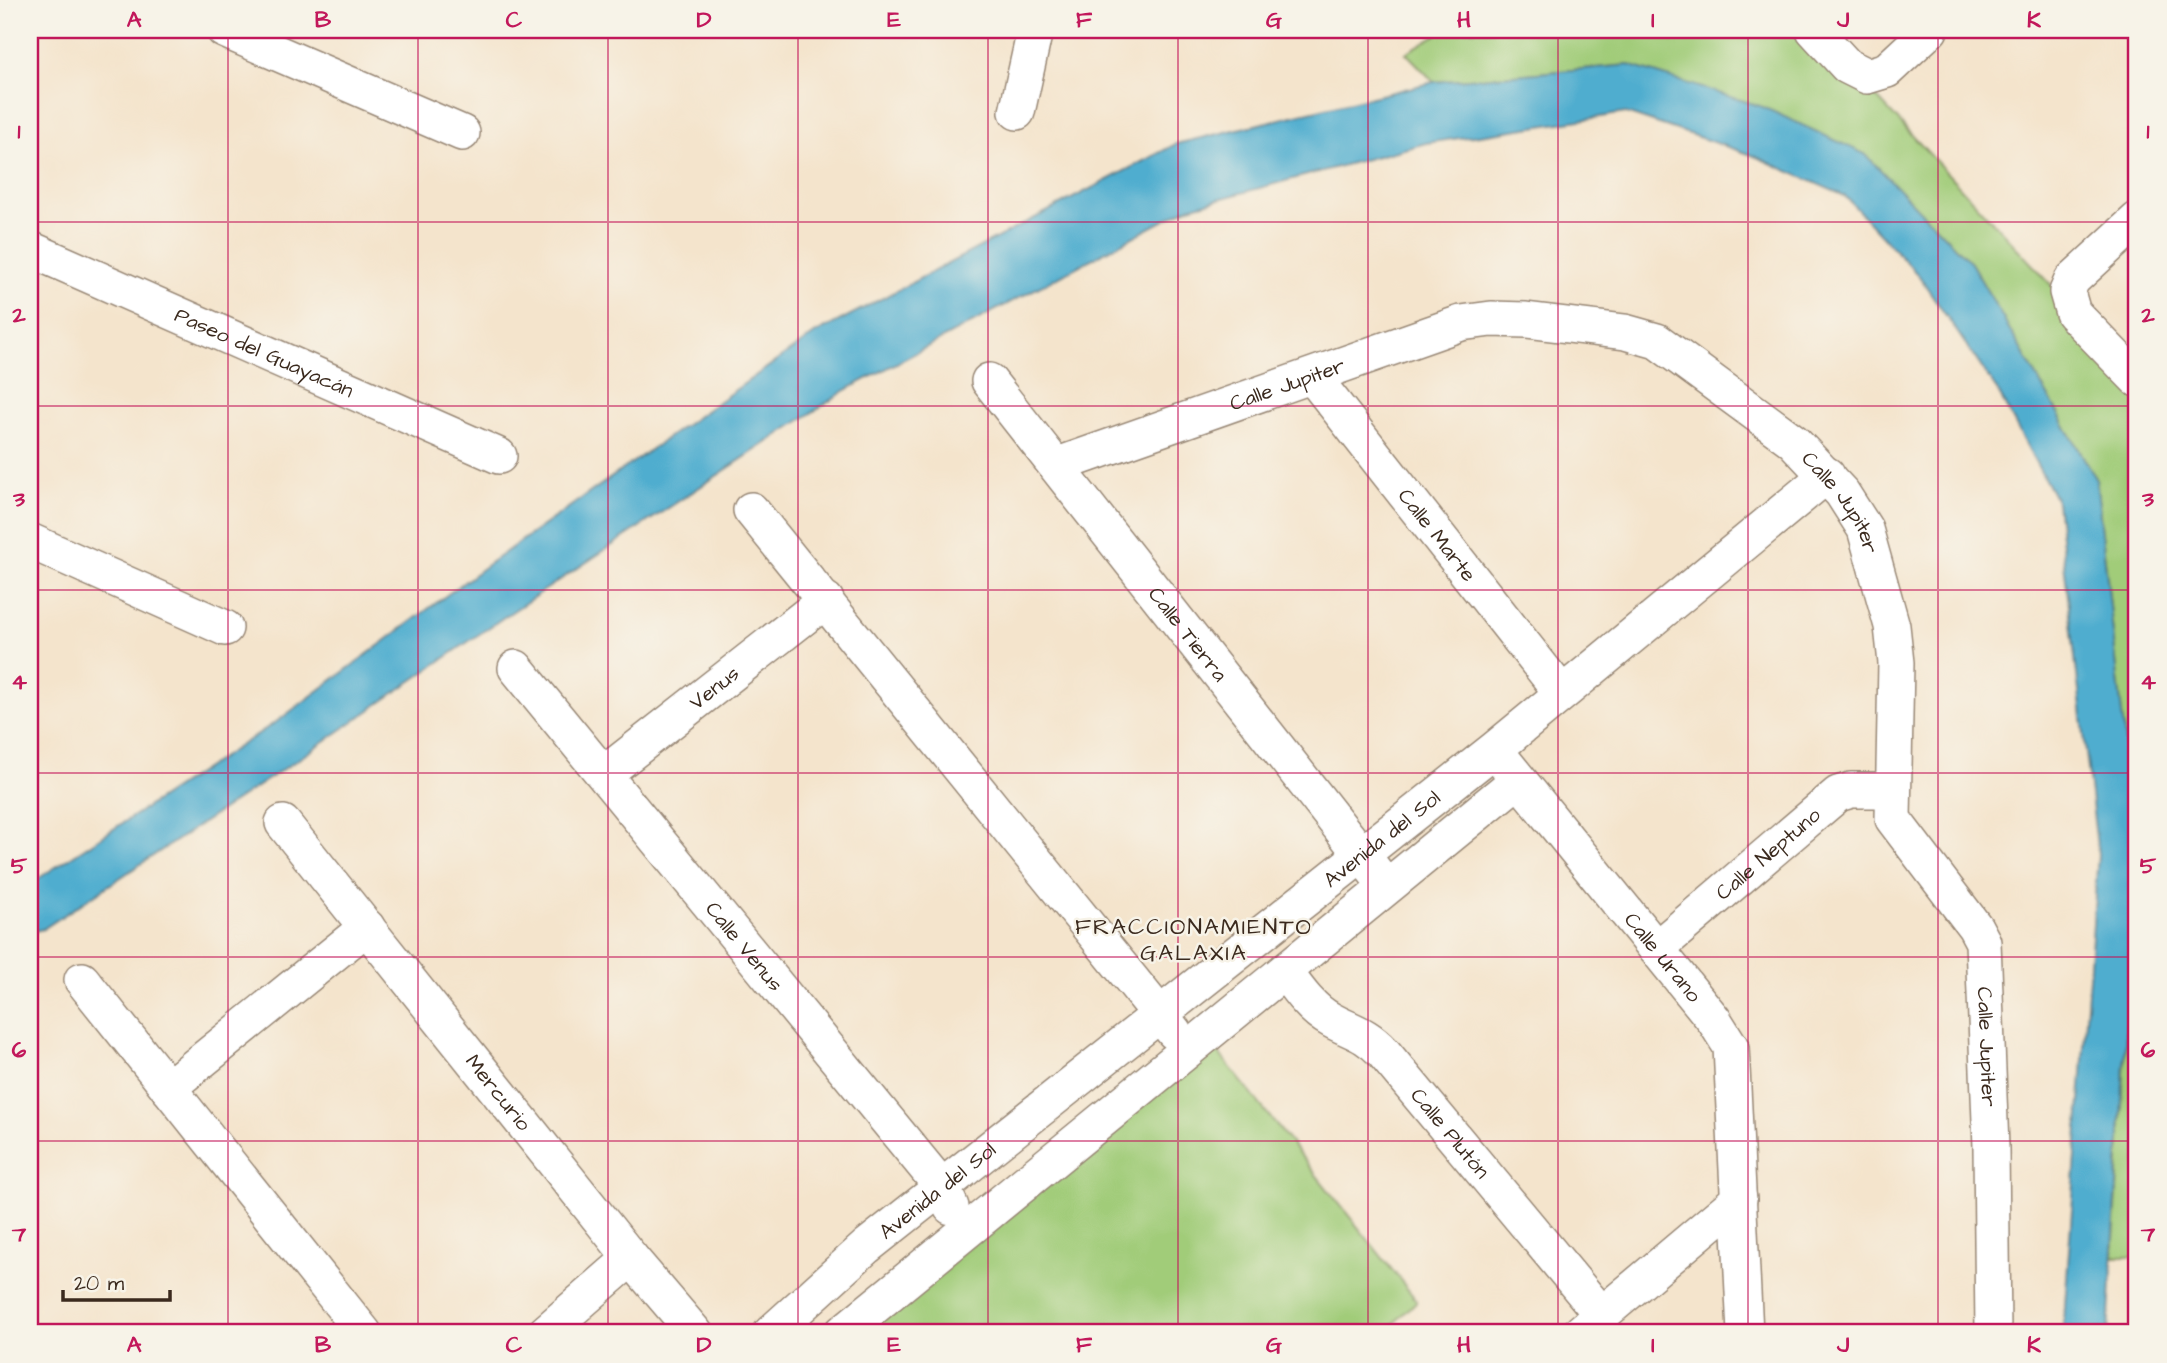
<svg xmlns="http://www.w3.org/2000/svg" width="2167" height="1363" font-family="'Architects Daughter',sans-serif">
  <rect width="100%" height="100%" fill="#f7f3e8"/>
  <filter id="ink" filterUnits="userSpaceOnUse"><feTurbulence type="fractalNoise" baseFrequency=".0143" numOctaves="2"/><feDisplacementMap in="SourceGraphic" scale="14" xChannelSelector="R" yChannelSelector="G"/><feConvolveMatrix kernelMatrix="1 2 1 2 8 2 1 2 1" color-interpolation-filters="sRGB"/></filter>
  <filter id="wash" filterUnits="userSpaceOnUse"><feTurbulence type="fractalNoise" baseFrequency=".00686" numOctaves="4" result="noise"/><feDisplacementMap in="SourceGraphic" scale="28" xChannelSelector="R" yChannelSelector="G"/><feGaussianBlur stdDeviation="1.57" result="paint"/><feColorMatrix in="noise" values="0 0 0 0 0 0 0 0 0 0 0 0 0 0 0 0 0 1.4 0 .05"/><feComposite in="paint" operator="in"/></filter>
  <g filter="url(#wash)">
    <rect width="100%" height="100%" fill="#f4e4cc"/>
    <!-- green -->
    <g fill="#a1cc79" stroke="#6e7b4c" stroke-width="2">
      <path d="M1444,30H1814L2137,377V850L2096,479L1971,263L1865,154L1629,65L1434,82L1406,53Z"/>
      <path d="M2137,855V1257H2113Z"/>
      <path d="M1206,1037L1417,1301L1384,1333H842Z"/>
    </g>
    <!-- water -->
    <path fill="#50adcf" stroke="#466c76" stroke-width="2" d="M1629,65L1763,107L1865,154L1971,263L2096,479L2137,850L2108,1333H2063L2098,855L2057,502L1997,390L1919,276L1845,196L1752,155L1626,113L1426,143L1189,207L846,390L504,617L306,754L43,929L30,932V884L279,720L483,568L816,333L1176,144L1434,82Z"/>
  </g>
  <g filter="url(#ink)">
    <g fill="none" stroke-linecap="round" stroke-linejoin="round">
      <defs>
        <g id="minor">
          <path d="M224,30L462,133"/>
          <path d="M1814,30L1847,66L1867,76L1887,70L1930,30"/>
          <path d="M1017,112L1035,30"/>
          <path d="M2137,220L2072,280L2067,292L2073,313L2137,379"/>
          <path id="s1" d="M30,249L499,456"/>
          <path id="s2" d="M1313,377L1561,692"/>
          <path id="s3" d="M989,381L1376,873"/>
          <path id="s4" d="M1058,465L1461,323L1491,319L1526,320L1625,332L1657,341L1793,441L1842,493L1865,529L1892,626L1896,663L1893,819L1975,927L1983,942L1991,1147L1993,1333"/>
          <path d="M751,510L1174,1032"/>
          <path d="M30,541L225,628"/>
          <path id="s5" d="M516,668L942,1187L951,1207"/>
          <path id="s6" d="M1503,760L1714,1020L1731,1047L1745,1333"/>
          <path id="s7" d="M604,774L826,600"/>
          <path id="s8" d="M283,823L631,1258L695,1333"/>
          <path id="s9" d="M1656,949L1838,794L1851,790H1892"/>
          <path id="s10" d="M1285,972C1298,990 1312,1010 1331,1020C1353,1032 1365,1033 1383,1052L1602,1315"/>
          <path d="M82,980L364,1333"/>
          <path d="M168,1088L367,927"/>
          <path d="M545,1333L631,1258"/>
          <path id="s11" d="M771,1333L866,1247L1495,749L1827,475"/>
          <path d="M842,1333L1518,780"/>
          <path d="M1580,1333L1739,1199"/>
        </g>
      </defs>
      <!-- minor casing -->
      <use href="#minor" stroke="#988775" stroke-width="38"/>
      <!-- minor -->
      <use href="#minor" stroke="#fff" stroke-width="35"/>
    </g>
  </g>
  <!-- grid -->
  <path fill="none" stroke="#c2185b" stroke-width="2" stroke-opacity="0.55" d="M228,30V1333M418,30V1333M608,30V1333M798,30V1333M988,30V1333M1178,30V1333M1368,30V1333M1558,30V1333M1748,30V1333M1938,30V1333M30,222H2137M30,406H2137M30,590H2137M30,773H2137M30,957H2137M30,1141H2137"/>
  <g text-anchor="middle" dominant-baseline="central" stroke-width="5" stroke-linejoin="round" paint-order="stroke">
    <!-- street labels -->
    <g font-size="21" fill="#3b2a1e" stroke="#f7f3e8">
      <text stroke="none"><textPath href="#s1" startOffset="256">Paseo del Guayacán</textPath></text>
      <text stroke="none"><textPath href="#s4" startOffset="243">Calle Jupiter</textPath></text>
      <text stroke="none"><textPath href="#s4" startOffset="873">Calle Jupiter</textPath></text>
      <text stroke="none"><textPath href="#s2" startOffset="201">Calle Marte</textPath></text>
      <text stroke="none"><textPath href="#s3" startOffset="322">Calle Tierra</textPath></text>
      <text stroke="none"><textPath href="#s7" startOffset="140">Venus</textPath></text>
      <text stroke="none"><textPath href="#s11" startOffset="786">Avenida del Sol</textPath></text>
      <text stroke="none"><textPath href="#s9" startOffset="147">Calle Neptuno</textPath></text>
      <text stroke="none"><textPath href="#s5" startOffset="360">Calle Venus</textPath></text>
      <text stroke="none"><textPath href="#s6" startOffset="254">Calle Urano</textPath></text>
      <text stroke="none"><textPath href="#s4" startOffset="1460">Calle Jupiter</textPath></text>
      <text stroke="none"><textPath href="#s8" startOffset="345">Mercurio</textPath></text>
      <text stroke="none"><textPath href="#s10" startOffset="234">Calle Plutón</textPath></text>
      <text stroke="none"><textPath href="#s11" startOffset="219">Avenida del Sol</textPath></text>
    </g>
    <!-- neighbourhood labels -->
    <g font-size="23" letter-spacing="2" fill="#3b2a1e" stroke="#f7f3e8">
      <text x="1194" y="927">FRACCIONAMIENTO<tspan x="1194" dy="26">GALAXIA</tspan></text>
    </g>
  </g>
  <!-- margin -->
  <rect width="2167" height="1363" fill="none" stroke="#f7f3e8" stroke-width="77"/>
  <!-- scale -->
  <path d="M63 1290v10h107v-10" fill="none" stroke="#3b2a1e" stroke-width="3.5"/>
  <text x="74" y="1290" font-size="21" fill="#3b2a1e" stroke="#f7f3e8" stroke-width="5" paint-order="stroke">20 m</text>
  <rect x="38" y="38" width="2090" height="1286" fill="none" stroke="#c2185b" stroke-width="2.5"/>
  <g font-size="23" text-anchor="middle" font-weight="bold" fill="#c2185b">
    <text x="134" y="27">A</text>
    <text x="323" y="27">B</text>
    <text x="514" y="27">C</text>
    <text x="704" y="27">D</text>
    <text x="894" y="27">E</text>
    <text x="1084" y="27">F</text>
    <text x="1274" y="27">G</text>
    <text x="1464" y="27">H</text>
    <text x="1653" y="27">I</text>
    <text x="1843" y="27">J</text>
    <text x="2034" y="27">K</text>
    <text x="19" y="138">1</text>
    <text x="2148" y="138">1</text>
    <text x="19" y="322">2</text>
    <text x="2148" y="322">2</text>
    <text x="19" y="506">3</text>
    <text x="2148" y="506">3</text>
    <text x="19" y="689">4</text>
    <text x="2148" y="689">4</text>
    <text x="19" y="873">5</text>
    <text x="2148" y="873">5</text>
    <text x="19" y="1057">6</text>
    <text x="2148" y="1057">6</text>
    <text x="19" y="1241">7</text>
    <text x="2148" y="1241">7</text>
    <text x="134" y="1352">A</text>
    <text x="323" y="1352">B</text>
    <text x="514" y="1352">C</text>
    <text x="704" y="1352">D</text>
    <text x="894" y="1352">E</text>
    <text x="1084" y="1352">F</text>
    <text x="1274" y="1352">G</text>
    <text x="1464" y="1352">H</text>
    <text x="1653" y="1352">I</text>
    <text x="1843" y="1352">J</text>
    <text x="2034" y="1352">K</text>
  </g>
</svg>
